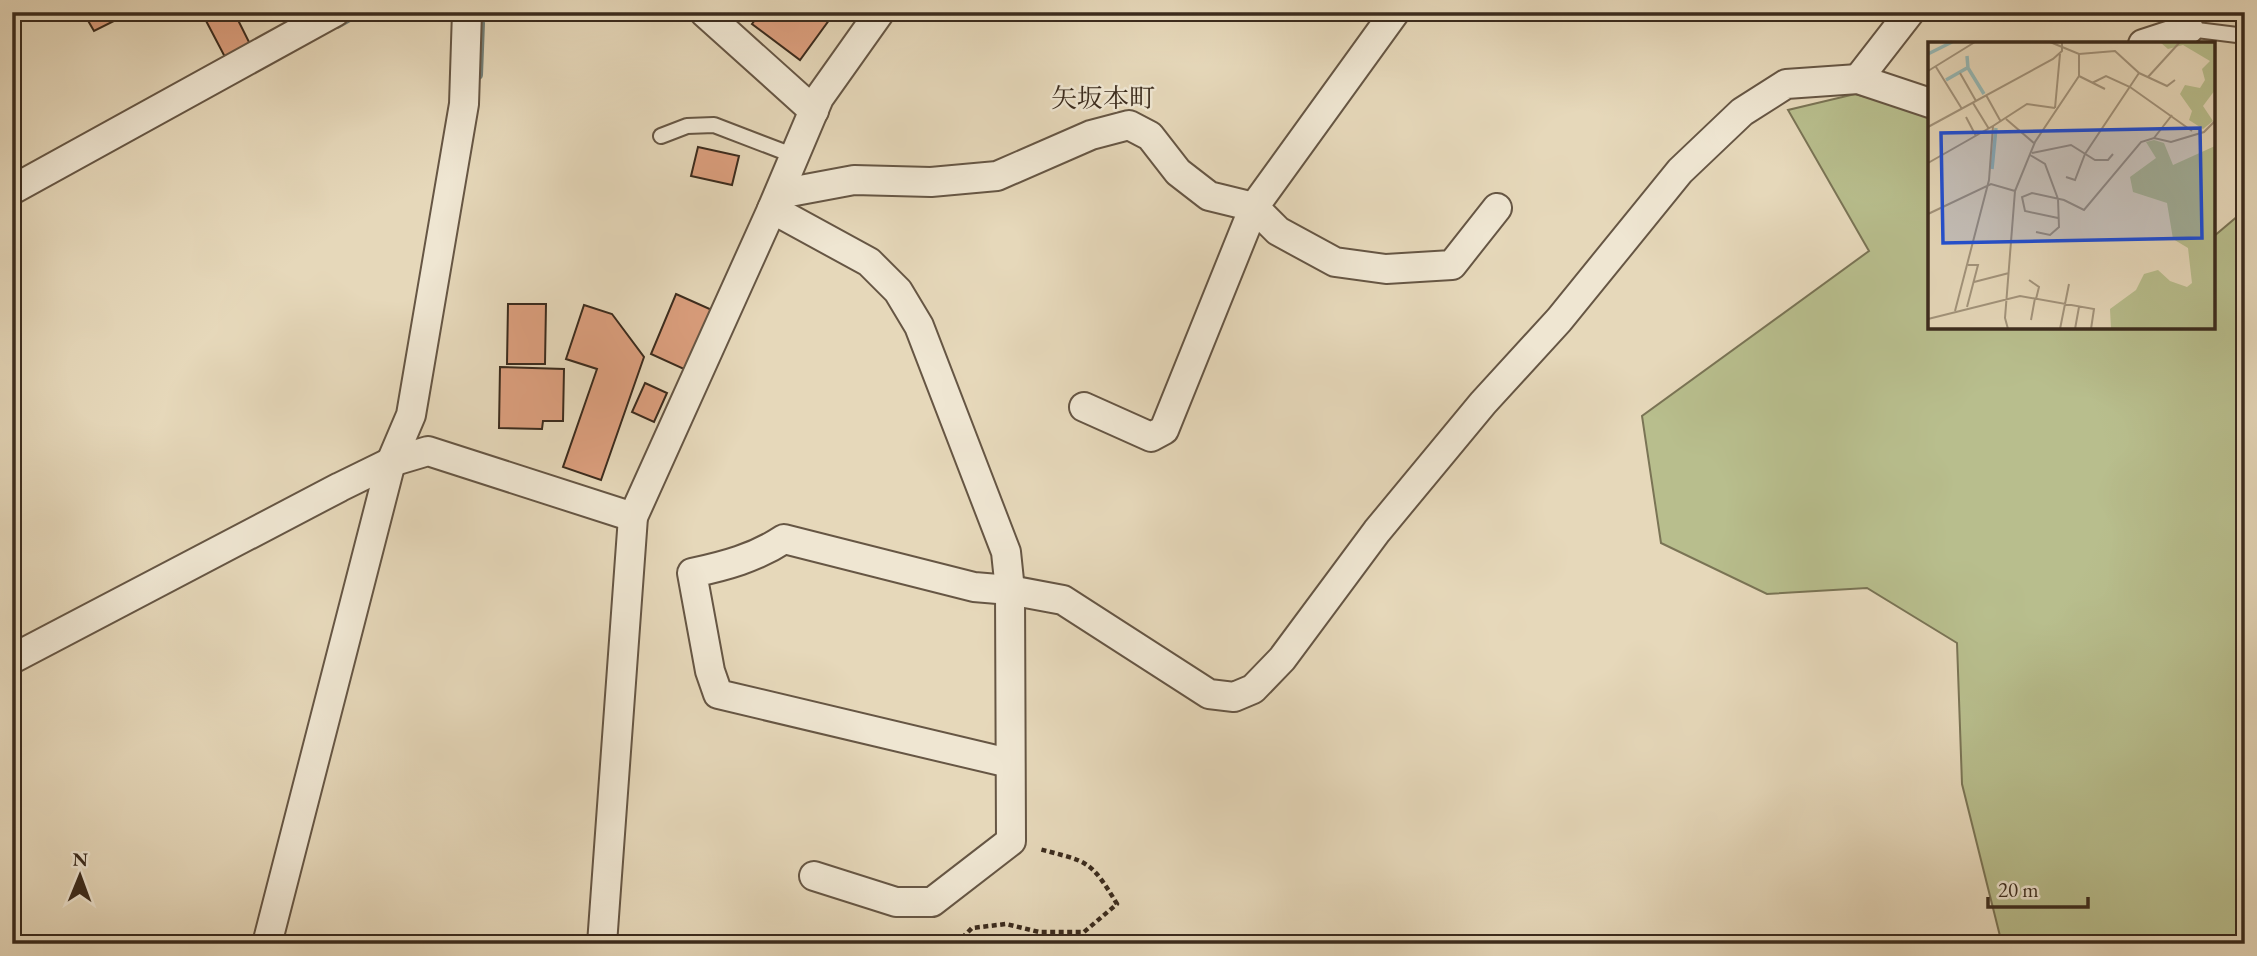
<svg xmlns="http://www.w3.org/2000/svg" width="2257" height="956" font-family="'EB Garamond','Noto Serif JP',serif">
  <rect width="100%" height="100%" fill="#e6d8ba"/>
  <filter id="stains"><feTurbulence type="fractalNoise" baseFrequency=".00286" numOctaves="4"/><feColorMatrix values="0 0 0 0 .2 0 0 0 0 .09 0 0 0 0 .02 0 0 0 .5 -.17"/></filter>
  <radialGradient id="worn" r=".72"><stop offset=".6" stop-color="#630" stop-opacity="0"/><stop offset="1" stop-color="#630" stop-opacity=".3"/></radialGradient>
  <!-- green -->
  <path fill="#b8be8d" stroke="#7a7455" stroke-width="2" d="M1855,94L1930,114V327H2213V237L2245,210V944H2002L1962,784L1957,643L1867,588L1767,594L1661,543L1642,416L1869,251L1788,110Z"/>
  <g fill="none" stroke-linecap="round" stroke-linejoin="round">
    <!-- stream -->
    <g stroke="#728079" stroke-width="10">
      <path d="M337,24L358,12"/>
      <path d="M478,75L480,23"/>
    </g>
  </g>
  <!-- building -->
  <g fill="#dc9f7e" stroke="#3b2b1d" stroke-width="2">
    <path d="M83,12H125L126,15L94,31Z"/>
    <path d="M208,12H234L251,46L226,59L203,15Z"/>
    <path d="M761,12H835L800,60L752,24Z"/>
    <path d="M698,147L739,156L732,185L691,176Z"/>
    <path d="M676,294L712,310L686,370L651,354Z"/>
    <path d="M508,304H546L545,364H507Z"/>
    <path d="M584,305L612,314L644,357L601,480L563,467L597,369L566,359Z"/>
    <path d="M500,367L564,369L563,421H543L542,429L499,428Z"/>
    <path d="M645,383L667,393L654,422L632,412Z"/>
  </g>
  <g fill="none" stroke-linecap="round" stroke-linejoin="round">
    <defs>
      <g id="service">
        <path d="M2189,29L2245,36"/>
        <path d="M661,136L687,126L714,125L795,156"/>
      </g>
      <g id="minor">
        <path d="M704,12L814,111"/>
        <path d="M2143,44L2189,29"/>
        <path d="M1858,79L1910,12"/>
        <path d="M12,190L335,12"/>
        <path d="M779,194L854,180L931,182L997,176L1091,135L1129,125L1150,136L1178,172L1209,196L1254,207L1278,231L1335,262L1386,269L1452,265L1497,208"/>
        <path d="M772,209L869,262L898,291L919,326L1006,552L1010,590L1011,841L932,902H896L814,876"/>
        <path d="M1084,407L1151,437L1164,430L1254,207L1395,12"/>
        <path d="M12,659L340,487L391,462L428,451L633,517"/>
        <path d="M1009,763L718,694L710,671L692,573C725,566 755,558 784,539L974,587L1010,590L1063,600L1209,694L1234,697L1253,689L1282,659L1377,531L1483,403L1559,320L1680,171L1742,112L1786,84L1858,79L1930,103"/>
        <path d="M267,944L391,462L411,415L464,104L467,12"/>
        <path d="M602,944L633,517L772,209L819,98L880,12"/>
      </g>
    </defs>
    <!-- service casing -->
    <use href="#service" stroke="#665644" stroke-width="18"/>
    <!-- minor casing -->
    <use href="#minor" stroke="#665644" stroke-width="32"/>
    <!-- path -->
    <path stroke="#3b2b1d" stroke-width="4.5" stroke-dasharray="5 3.5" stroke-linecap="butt" d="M956,944L972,928L1006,924L1039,932H1084L1117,904C1090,859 1088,862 1039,849"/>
    <!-- service -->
    <use href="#service" stroke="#efe6d2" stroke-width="14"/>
    <!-- minor -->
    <use href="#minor" stroke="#efe6d2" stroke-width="28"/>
  </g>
  <g text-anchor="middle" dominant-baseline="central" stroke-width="5" stroke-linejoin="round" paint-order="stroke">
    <!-- quarter labels -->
    <g font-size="26" fill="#3b2b1d" stroke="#efe6d2">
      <text x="1103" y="98">矢坂本町</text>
    </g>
  </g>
  <!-- overview -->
  <g transform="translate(1928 42)">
    <rect width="287" height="287" fill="#e6d8ba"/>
    <path d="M287,0V48L275,64L285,79L275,87L261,78L264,69L252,52L257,43L272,46L277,38L274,27L282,19L255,3L240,7L233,1ZM226,98L236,101L245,123L287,104V287H183L182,267L208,248L216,232L230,228L242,239L259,245L264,241L260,206L245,197L239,161L205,150L202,135L228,116L218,100Z" fill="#b8be8d"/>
    <path fill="none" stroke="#97b9b6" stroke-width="3.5" d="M0,12L24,0M39,14L40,26L56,52M18,38L39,26M64,127L68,86"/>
    <path fill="none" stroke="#a2937b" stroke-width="2" d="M122,0L151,12L187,9L211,31L157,112L147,138L138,135M8,25L34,67M0,29L47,0M32,31L48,59M211,31L239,44L247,38M151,34L177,47M220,35L252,0M164,41L178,34L202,45L264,89M58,53L73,80M45,61L61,87M127,66L132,12M38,75L48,94M78,77L107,102M65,84L99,62L127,66M0,85L125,17L134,9V0M226,96L244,73M104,111L143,103L167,118H180L185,112M102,113L117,122L130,157L131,185L122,193L108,190M0,121L65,84L61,138L27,269M0,172L63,142L87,149M130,176L97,169L94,155L104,151L136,158L156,168L213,100L226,96L243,100L276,90L287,79M101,238L111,245L108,257M46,240L81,231M39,265L50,223H40M0,277L92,254L166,267L163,287M103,278L107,256M80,287L77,276L87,149L107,100L151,34V12M132,287L141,242M147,287L151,265"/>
    <path fill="#1d4ed8" fill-opacity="0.15" stroke="#1d4ed8" stroke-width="3.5" d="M272,86L274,196L15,201L13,91Z"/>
    <rect width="287" height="287" fill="none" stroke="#3b2b1d" stroke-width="3.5"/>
  </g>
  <!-- margin -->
  <rect width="2257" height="956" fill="none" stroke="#e6d8ba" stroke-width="42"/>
  <rect x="14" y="14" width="2229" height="928" fill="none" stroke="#3b2b1d" stroke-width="3.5"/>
  <rect x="21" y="21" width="2215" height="914" fill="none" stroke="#3b2b1d" stroke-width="2"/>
  <!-- north arrow -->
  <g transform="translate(80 876) rotate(1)" stroke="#efe6d2" stroke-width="5" paint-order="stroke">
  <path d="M0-5L12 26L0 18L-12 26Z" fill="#3b2b1d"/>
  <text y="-10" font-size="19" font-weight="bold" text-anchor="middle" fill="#3b2b1d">N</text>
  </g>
  <!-- scale -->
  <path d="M1988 897v10h100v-10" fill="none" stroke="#3b2b1d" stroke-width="3.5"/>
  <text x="1998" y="897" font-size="21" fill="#3b2b1d" stroke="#efe6d2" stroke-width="5" paint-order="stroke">20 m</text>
  <rect width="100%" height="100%" filter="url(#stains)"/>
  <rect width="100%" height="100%" fill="url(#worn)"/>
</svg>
